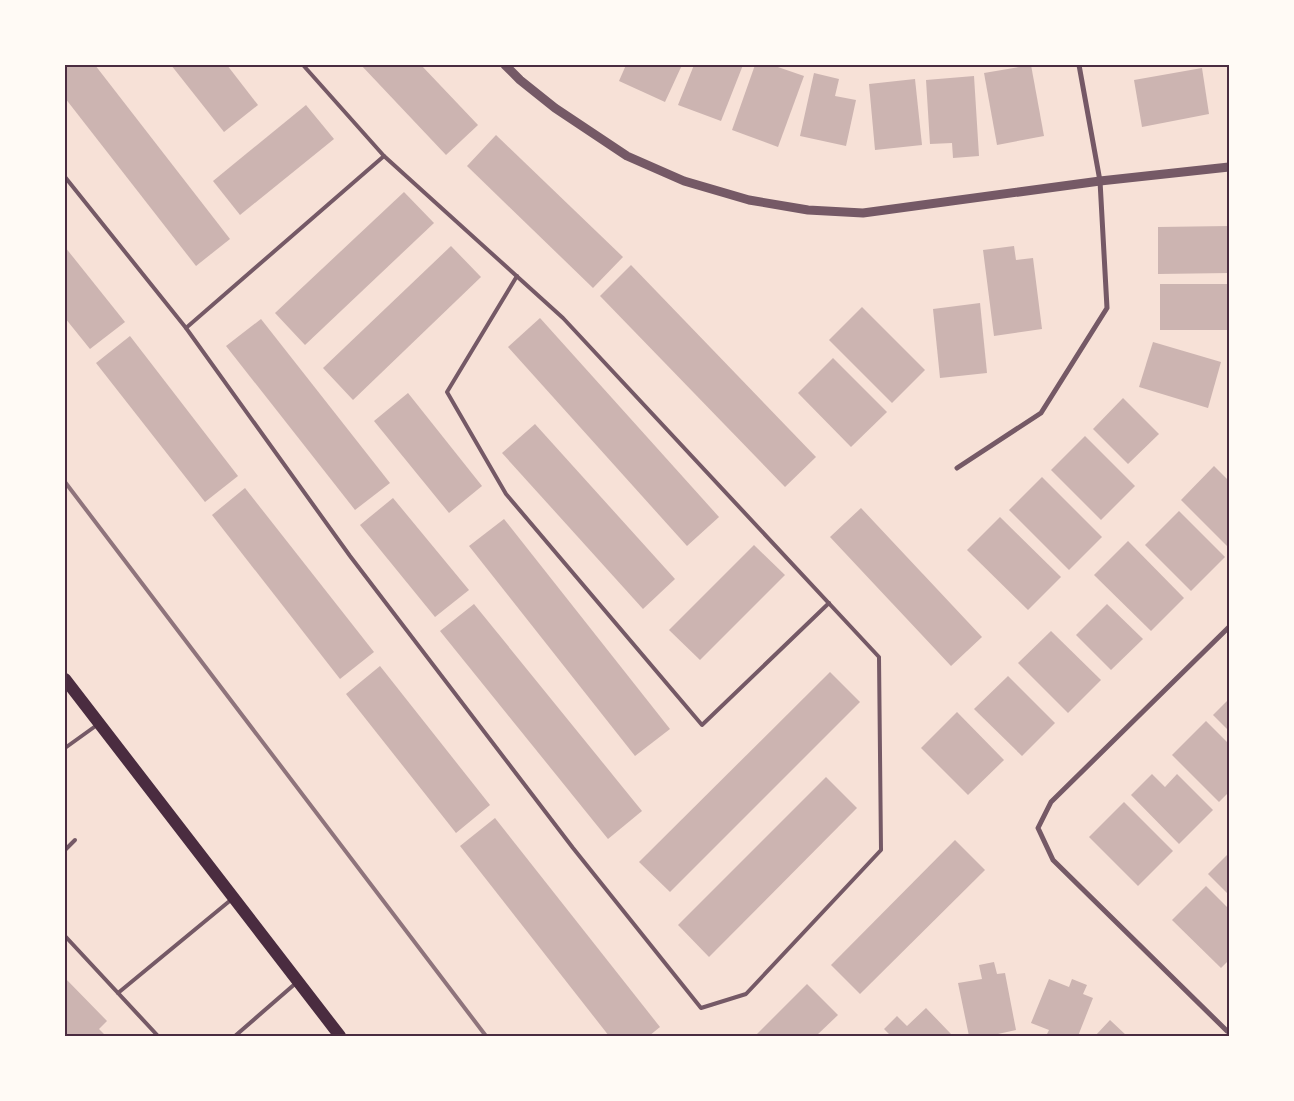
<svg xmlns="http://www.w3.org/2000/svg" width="1294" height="1101" font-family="'Fira Sans Condensed',sans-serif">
  <rect width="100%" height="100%" fill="#f7e1d7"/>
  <!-- building -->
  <g fill="#ccb4b1">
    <path d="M65,65H95L230,239L196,266L65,98Z"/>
    <path d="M171,65H227L258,105L224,132Z"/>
    <path d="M361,65H421L478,125L446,155Z"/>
    <path d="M626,65H682L665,102L619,81Z"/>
    <path d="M694,65H743L721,121L678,105Z"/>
    <path d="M755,65H772L804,76L778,147L732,130Z"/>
    <path d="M1031,65L1044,136L997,145L984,73Z"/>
    <path d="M1202,68L1209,114L1142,127L1134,80Z"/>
    <path d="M814,73L839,79L835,96L856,100L846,146L800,136Z"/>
    <path d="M974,76L979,156L953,158L952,143L930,144L926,80Z"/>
    <path d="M915,79L922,145L875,150L869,84Z"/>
    <path d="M306,105L334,139L240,215L213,181Z"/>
    <path d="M496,135L623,257L593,288L467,166Z"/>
    <path d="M404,192L434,223L305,345L275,313Z"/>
    <path d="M1229,226V273L1158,274V227Z"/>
    <path d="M451,246L481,277L353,400L323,368Z"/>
    <path d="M1014,246L1016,260L1033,258L1042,329L994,336L983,250Z"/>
    <path d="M65,247L125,322L90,349L65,318Z"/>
    <path d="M631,265L816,457L785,487L600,296Z"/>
    <rect x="1160" y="284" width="69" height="46"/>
    <path d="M980,303L987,373L940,378L933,309Z"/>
    <path d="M862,307L925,370L892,403L829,340Z"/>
    <path d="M540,318L719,517L687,546L508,347Z"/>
    <path d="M261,319L390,483L355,510L226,346Z"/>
    <path d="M130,336L238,476L205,502L96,363Z"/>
    <path d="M1153,342L1221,362L1208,408L1139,387Z"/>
    <path d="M833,358L887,412L851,447L798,393Z"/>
    <path d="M408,393L482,486L449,513L374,421Z"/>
    <path d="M1123,398L1159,434L1128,464L1093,429Z"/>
    <path d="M535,424L675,579L643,609L502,453Z"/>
    <path d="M1085,436L1135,486L1101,520L1051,470Z"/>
    <path d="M1214,466L1229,481V548L1181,500Z"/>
    <path d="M1042,477L1102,537L1069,570L1009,510Z"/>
    <path d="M245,488L374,652L340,679L212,515Z"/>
    <path d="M393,498L469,590L435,617L360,525Z"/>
    <path d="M861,508L982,637L951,666L830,537Z"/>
    <path d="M1179,511L1225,557L1191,591L1145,545Z"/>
    <path d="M1000,517L1061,577L1028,610L967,550Z"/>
    <path d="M504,519L670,729L635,756L469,546Z"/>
    <path d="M1128,541L1184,598L1151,631L1094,575Z"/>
    <path d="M754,545L785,575L700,660L669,630Z"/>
    <path d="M474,604L642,811L608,839L440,631Z"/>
    <path d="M1107,604L1143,639L1111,670L1076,635Z"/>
    <path d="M1051,631L1101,680L1068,713L1018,663Z"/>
    <path d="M380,666L490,805L456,833L346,694Z"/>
    <path d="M830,672L860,702L670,892L639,862Z"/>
    <path d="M1008,676L1055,723L1022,756L974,709Z"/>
    <path d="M1229,699V731L1213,715Z"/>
    <path d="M957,712L1004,760L968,795L921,748Z"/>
    <path d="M1206,721L1229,744V792L1219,802L1172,755Z"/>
    <path d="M1152,774L1165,787L1177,774L1213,810L1179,844L1131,795Z"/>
    <path d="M826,777L857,808L709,957L678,925Z"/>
    <path d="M1124,802L1173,851L1138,886L1089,837Z"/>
    <path d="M495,818L660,1027L649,1036H609L460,846Z"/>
    <path d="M955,840L985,870L860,994L831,965Z"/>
    <path d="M1229,853V895L1208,874Z"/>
    <path d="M1206,886L1229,909V960L1221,968L1172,920Z"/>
    <path d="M994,962L997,974L1005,973L1016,1030L989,1036H969L958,983L982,979L979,965Z"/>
    <path d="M65,978L107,1021L99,1029L106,1036H65Z"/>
    <path d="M1049,979L1069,987L1072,979L1087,985L1083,994L1093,998L1078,1036H1046L1049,1030L1031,1023Z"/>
    <path d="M807,984L838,1015L816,1036H755Z"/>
    <path d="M926,1008L951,1034L948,1036H891L884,1029L897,1016L907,1026Z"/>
    <path d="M1110,1020L1127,1036H1095Z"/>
  </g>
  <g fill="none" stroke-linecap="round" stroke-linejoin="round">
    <!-- service -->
    <g stroke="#755966" stroke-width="4">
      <path d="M65,177L186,328L350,556L573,848L701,1008L746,994L881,850L879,657L563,318L384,156L303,65"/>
      <path d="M517,276L447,392L506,494L702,725L829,603"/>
      <path d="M186,328L384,156"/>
      <path d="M65,748L97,725"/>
      <path d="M65,850L75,840"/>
      <path d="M65,936L158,1036"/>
      <path d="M118,993L232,899"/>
      <path d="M235,1036L296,983"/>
    </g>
    <!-- minor -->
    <g stroke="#755966" stroke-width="5">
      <path d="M957,468L1041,413L1107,308L1100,181L1079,65"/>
      <path d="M1227,1031L1053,860L1038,828L1051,802L1229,627"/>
    </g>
    <!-- tertiary -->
    <path stroke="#755966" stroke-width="9" d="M505,65L520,80L555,108L627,156L684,181L749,200L808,210L863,213L1100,181L1229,167"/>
    <!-- primary -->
    <path stroke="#4a2c40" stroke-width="12" d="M65,679L340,1036"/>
    <!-- rail -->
    <path stroke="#8f747c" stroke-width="4" d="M65,482L486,1036"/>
  </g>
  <!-- border -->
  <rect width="1294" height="1101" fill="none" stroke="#fffaf5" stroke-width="132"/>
  <rect x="66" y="66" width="1162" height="969" fill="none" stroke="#4a2c40" stroke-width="2"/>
</svg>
